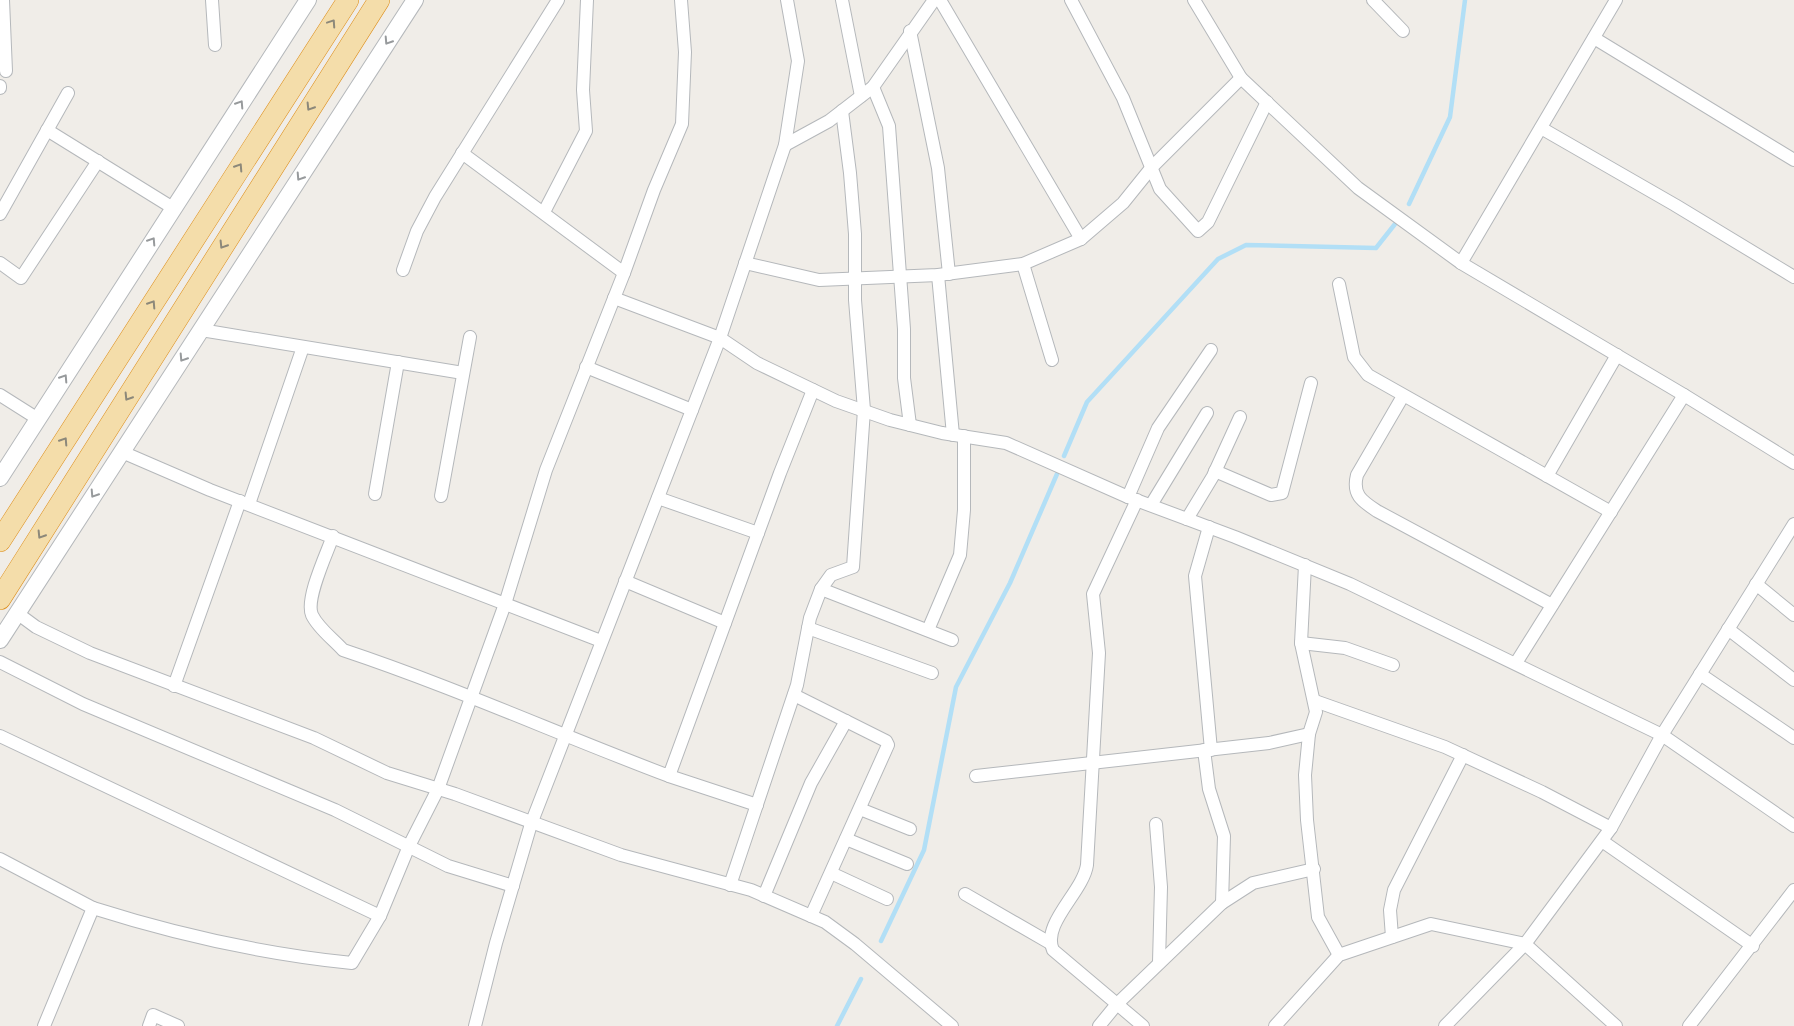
<svg xmlns="http://www.w3.org/2000/svg" width="1794" height="1026" font-family="'Golos Text',sans-serif">
  <rect width="100%" height="100%" fill="#f0ede8"/>
  <g fill="none" stroke-linecap="round" stroke-linejoin="round">
    <!-- stream -->
    <g stroke="#b2dff6" stroke-width="4.5">
      <path d="M1409,204L1450,117L1465,0"/>
      <path d="M1064,456L1087,402L1218,259L1246,245L1376,248L1395,224"/>
      <path d="M881,941L924,850L956,687L1010,583L1057,474"/>
      <path d="M837,1026L861,979"/>
    </g>
    <defs>
      <g id="minor">
        <path d="M3,0L6,71"/>
        <path d="M212,0L215,45"/>
        <path d="M842,0L861,96"/>
        <path d="M940,0L1081,239"/>
        <path d="M1071,0L1123,98L1160,189L1198,231L1208,222L1267,102"/>
        <path d="M1194,0L1241,78L1358,188L1461,263L1684,395L1794,463"/>
        <path d="M1373,0L1403,31"/>
        <path d="M910,31L938,168L949,274"/>
        <path d="M1594,38L1794,160"/>
        <path d="M873,87L889,126L904,329V378L910,425"/>
        <path d="M0,88V86"/>
        <path d="M1541,128L1675,205L1794,277"/>
        <path d="M47,130L173,208"/>
        <path d="M785,145L829,121L873,87L934,0"/>
        <path d="M462,153L624,273"/>
        <path d="M544,212L586,131L583,90L587,0"/>
        <path d="M0,214L68,93"/>
        <path d="M0,263L21,278L98,161"/>
        <path d="M745,263L819,280L938,275L1023,264L1081,239L1123,203L1152,167L1241,78"/>
        <path d="M1461,263L1616,0"/>
        <path d="M1023,264L1052,360"/>
        <path d="M403,270L417,231L435,197L558,0"/>
        <path d="M938,275L953,435"/>
        <path d="M1339,284L1354,357L1368,375L1611,512"/>
        <path d="M614,298L720,338L757,363L836,401L890,420L942,433L1006,443L1128,497L1235,537L1350,584L1662,735L1794,826"/>
        <path d="M201,330L463,373"/>
        <path d="M586,367L692,410"/>
        <path d="M0,395L38,419"/>
        <path d="M1403,396L1357,475C1352,495 1362,501 1377,511L1552,605"/>
        <path d="M122,452L210,490L601,641"/>
        <path d="M1215,471L1271,495L1282,493L1311,383"/>
        <path d="M1547,476L1617,355"/>
        <path d="M375,494L398,362"/>
        <path d="M441,496L470,337"/>
        <path d="M1128,497L1158,428L1211,350"/>
        <path d="M658,498L758,533"/>
        <path d="M249,504L303,347"/>
        <path d="M1151,505L1207,413"/>
        <path d="M1187,519L1213,476L1240,417"/>
        <path d="M1209,527L1195,576L1211,750"/>
        <path d="M333,536C327,553 305,599 312,615C318,628 333,639 343,650C454,687 560,735 669,776L780,473L813,390"/>
        <path d="M1305,565L1301,643L1316,712L1309,734L1305,775L1307,820L1318,917L1339,955"/>
        <path d="M625,581L725,623"/>
        <path d="M1756,584L1794,615"/>
        <path d="M821,589L952,640"/>
        <path d="M17,613L36,627L90,653L314,738L387,773L455,794L621,855L751,890L825,922L855,944L952,1026"/>
        <path d="M808,628L932,673"/>
        <path d="M1728,629L1794,680"/>
        <path d="M928,630L960,555L964,510V436"/>
        <path d="M1301,643L1345,648L1393,665"/>
        <path d="M0,662L83,704L335,810L448,866L513,886"/>
        <path d="M1516,663L1684,395"/>
        <path d="M1700,674L1794,738"/>
        <path d="M174,686L240,501"/>
        <path d="M794,695L886,741L888,745L811,916"/>
        <path d="M1315,701L1445,747L1542,792L1611,828"/>
        <path d="M0,736L380,916L352,963C264,954 178,935 93,908"/>
        <path d="M1204,750L1209,789L1224,836L1222,903L1253,883L1314,869"/>
        <path d="M669,776L757,805"/>
        <path d="M976,776L1269,743L1309,734"/>
        <path d="M860,809L910,829"/>
        <path d="M1156,824L1161,887L1159,962"/>
        <path d="M846,839L907,864"/>
        <path d="M1602,841L1753,946"/>
        <path d="M0,859L93,908L44,1026"/>
        <path d="M831,873L887,899"/>
        <path d="M730,885L797,685L810,618L821,589L831,575L853,567L864,410L855,300V234L850,173L842,111"/>
        <path d="M965,894L1050,943"/>
        <path d="M764,896L811,783L846,721"/>
        <path d="M380,916L409,846L438,789L505,604L546,470L624,273L654,190L682,124L685,52L681,0"/>
        <path d="M1392,937L1390,910L1394,890L1463,755"/>
        <path d="M149,1026L153,1015L178,1026"/>
        <path d="M475,1026L496,943L531,824L720,338L785,145L798,61L787,0"/>
        <path d="M1099,1026L1117,1004L1053,950C1041,924 1083,892 1087,865L1099,653L1093,594L1137,500"/>
        <path d="M1143,1026L1117,1004L1222,903"/>
        <path d="M1275,1026L1339,955L1431,924L1525,944L1616,1026"/>
        <path d="M1445,1026L1525,944L1611,828L1662,735L1794,524"/>
        <path d="M1689,1026L1794,890"/>
      </g>
      <g id="tertiary">
        <path d="M0,478L308,0"/>
        <path d="M0,640L415,0"/>
      </g>
      <g id="trunk">
        <path d="M0,541L348,0"/>
        <path d="M0,599L379,0"/>
      </g>
    </defs>
    <!-- minor casing -->
    <use href="#minor" stroke="#b5b8bb" stroke-width="14"/>
    <!-- tertiary casing -->
    <use href="#tertiary" stroke="#b5b8bb" stroke-width="18"/>
    <!-- trunk casing -->
    <use href="#trunk" stroke="#dd8e1a" stroke-width="22"/>
    <!-- minor -->
    <use href="#minor" stroke="#fff" stroke-width="12"/>
    <!-- tertiary -->
    <use href="#tertiary" stroke="#fff" stroke-width="16"/>
    <!-- trunk -->
    <use href="#trunk" stroke="#f4ddaa" stroke-width="21"/>
  </g>
  <!-- one-way arrows -->
  <defs><path id="oneway-chevron" d="M-2-3.5L2.5 0L-2 3.5" fill="none" stroke-width="1.6" stroke-linecap="round" stroke-linejoin="round" transform="scale(1.25)"/></defs>
  <g stroke="#8c887a">
    <use href="#oneway-chevron" transform="translate(332 23) rotate(-56)"/>
    <use href="#oneway-chevron" transform="translate(310 107) rotate(122)"/>
    <use href="#oneway-chevron" transform="translate(239 167) rotate(-57)"/>
    <use href="#oneway-chevron" transform="translate(223 245) rotate(122)"/>
    <use href="#oneway-chevron" transform="translate(152 304) rotate(-57)"/>
    <use href="#oneway-chevron" transform="translate(128 397) rotate(122)"/>
    <use href="#oneway-chevron" transform="translate(64 441) rotate(-57)"/>
    <use href="#oneway-chevron" transform="translate(41 535) rotate(122)"/>
  </g>
  <g stroke="#979a9c">
    <use href="#oneway-chevron" transform="translate(388 41) rotate(123)"/>
    <use href="#oneway-chevron" transform="translate(240 104) rotate(-57)"/>
    <use href="#oneway-chevron" transform="translate(300 177) rotate(123)"/>
    <use href="#oneway-chevron" transform="translate(152 241) rotate(-57)"/>
    <use href="#oneway-chevron" transform="translate(183 358) rotate(123)"/>
    <use href="#oneway-chevron" transform="translate(64 378) rotate(-57)"/>
    <use href="#oneway-chevron" transform="translate(94 494) rotate(123)"/>
  </g>
</svg>
